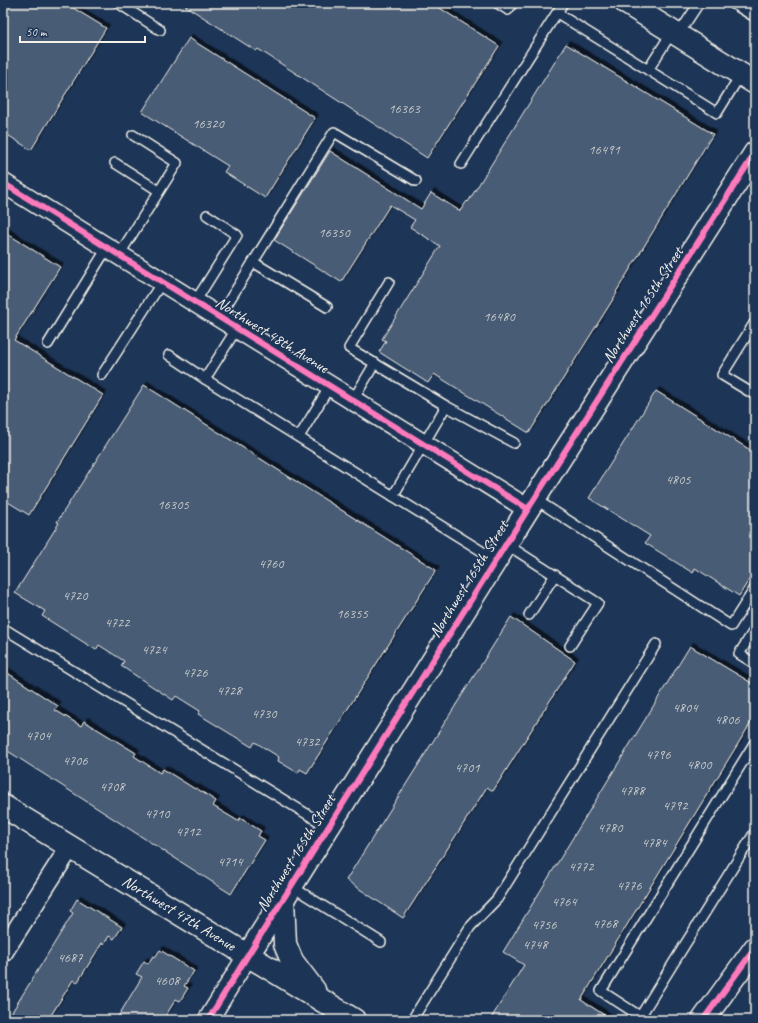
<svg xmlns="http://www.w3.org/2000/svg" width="758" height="1023" font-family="Caveat,sans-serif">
  <defs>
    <filter id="shadow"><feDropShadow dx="3.5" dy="-3.5" stdDeviation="0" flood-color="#0009"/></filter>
  </defs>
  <rect width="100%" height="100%" fill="#1d3557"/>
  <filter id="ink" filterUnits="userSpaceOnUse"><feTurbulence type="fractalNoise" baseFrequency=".025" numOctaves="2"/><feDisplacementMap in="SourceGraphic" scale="8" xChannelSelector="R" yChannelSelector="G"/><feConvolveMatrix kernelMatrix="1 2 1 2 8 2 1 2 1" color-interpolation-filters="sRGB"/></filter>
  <g filter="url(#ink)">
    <!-- building -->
    <g fill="#485b74" stroke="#f4f1e8" filter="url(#shadow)">
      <path d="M3,3H65L106,28L31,150L3,132Z"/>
      <path d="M181,3H432L499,46L427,158L258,49L256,51Z"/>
      <path d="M189,38L315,118L265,198L224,172L228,166L142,112Z"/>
      <path d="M566,44L713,134L616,292L617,293L529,433L434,374L428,383L379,352L386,341L382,339L440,246L410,227L415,220L390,205L341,282L274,240L330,151L421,209L431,193L460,211L467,201L468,202Z"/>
      <path d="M3,231L60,267L14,340L103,395L29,515L3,499Z"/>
      <path d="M144,385L436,570L307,773L300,769L298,773L278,761L279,757L255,742L252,747L198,714L200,711L176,696L173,700L121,666L124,661L99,645L96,650L42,616L45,611L15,593L59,523L57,522Z"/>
      <path d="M656,391L755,453V570L739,596L695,568L693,573L645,543L650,536L589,498Z"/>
      <path d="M511,617L575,661L493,791L487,787L403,918L346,880Z"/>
      <path d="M690,646L755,685V716L581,1000L612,1020H490L524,965L503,952Z"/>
      <path d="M3,670L58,706L55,710L81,726L84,721L136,753L134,756L160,773L163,769L195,789L196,788L216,801L213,806L238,821L240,818L261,831L258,836L265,840L231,894L3,748Z"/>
      <path d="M77,899L122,927L114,939L109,936L104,944L102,943L77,983L73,980L48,1020H7L73,913L70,911Z"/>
      <path d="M160,950L194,971L184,986L188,988L180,1001L176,999L163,1020H116L142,977L136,974L144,961L148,964L153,956L155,957Z"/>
    </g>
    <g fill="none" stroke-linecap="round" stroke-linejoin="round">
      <defs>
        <g id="service">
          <path d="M118,3L160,30"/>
          <path d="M497,3L508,10L513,3"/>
          <path d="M732,3L755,17"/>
          <path d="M557,13L717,113L741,74"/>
          <path d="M678,35L699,3"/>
          <path d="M648,70L672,32"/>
          <path d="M115,163L159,191"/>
          <path d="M461,164L563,3"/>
          <path d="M119,255L177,163L133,135"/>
          <path d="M253,262L327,307"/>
          <path d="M389,282L349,348L446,406L393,496"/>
          <path d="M195,302L237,235L207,215"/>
          <path d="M219,317L334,132L416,181"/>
          <path d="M755,322L722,375L755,395"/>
          <path d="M237,328L205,379L496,560"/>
          <path d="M48,344L107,248"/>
          <path d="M169,355L205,379"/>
          <path d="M102,375L162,282"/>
          <path d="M353,400L375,363"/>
          <path d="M446,406L514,443"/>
          <path d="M299,437L330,386"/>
          <path d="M535,499L731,626L755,588"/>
          <path d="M506,544L598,603L570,646"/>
          <path d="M529,615L555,575"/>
          <path d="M3,628L328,827"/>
          <path d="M755,629L739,654L755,664"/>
          <path d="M291,886L381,942"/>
          <path d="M412,1020L470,927L497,899L656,644"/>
          <path d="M638,1020L755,832"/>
          <path d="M646,1020L601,991L755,742"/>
        </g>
        <g id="minor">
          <path d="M3,183L528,509"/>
          <path d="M3,952L70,847"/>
          <path d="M208,1020L248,955"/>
        </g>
        <g id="tertiary">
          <path d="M626,3L755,83"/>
          <path id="s1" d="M3,806L354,1020"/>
          <path d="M283,899L285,944L292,961L314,990"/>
          <path d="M248,955L528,509L755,153"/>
          <path d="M703,1020L755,948"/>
        </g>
      </defs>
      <!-- service casing -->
      <use href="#service" stroke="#f4f1e8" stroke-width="12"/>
      <!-- minor casing -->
      <use href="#minor" stroke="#f4f1e8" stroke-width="22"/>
      <!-- tertiary casing -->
      <use href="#tertiary" stroke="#f4f1e8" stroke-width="25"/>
      <!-- service -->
      <use href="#service" stroke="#1d3557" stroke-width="9"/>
      <!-- minor -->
      <use href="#minor" stroke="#1d3557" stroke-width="19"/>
      <!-- tertiary -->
      <use href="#tertiary" stroke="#1d3557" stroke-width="22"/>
      <defs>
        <g id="cycleway">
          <path d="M3,183L528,509"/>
          <path d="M208,1020L248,955L528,509L755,153"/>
          <path d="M703,1020L755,948"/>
        </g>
      </defs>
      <!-- cycleway casing -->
      <use href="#cycleway" stroke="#1d3557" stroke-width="8"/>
      <!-- cycleway -->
      <use href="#cycleway" stroke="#fd7abc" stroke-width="6"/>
    </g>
  </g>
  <g text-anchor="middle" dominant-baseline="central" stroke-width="3" stroke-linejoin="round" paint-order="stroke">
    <!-- number labels -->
    <g font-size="14" fill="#c9cccb">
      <text x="404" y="108">16363</text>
      <text x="208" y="123">16320</text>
      <text x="604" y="149">16491</text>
      <text x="334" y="232">16350</text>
      <text x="499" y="316">16480</text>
      <text x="678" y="479">4805</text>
      <text x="173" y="504">16305</text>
      <text x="271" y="563">4760</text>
      <text x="75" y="595">4720</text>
      <text x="352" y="613">16355</text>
      <text x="117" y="622">4722</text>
      <text x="154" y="649">4724</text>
      <text x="195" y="672">4726</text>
      <text x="229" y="690">4728</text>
      <text x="685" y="707">4804</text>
      <text x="264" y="713">4730</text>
      <text x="727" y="719">4806</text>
      <text x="38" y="735">4704</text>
      <text x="307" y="741">4732</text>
      <text x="658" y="754">4796</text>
      <text x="75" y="760">4706</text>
      <text x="699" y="764">4800</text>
      <text x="467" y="767">4701</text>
      <text x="112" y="786">4708</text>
      <text x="632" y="790">4788</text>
      <text x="675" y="805">4792</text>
      <text x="157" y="813">4710</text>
      <text x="610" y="827">4780</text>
      <text x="188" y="831">4712</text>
      <text x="654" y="842">4784</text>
      <text x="230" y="861">4714</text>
      <text x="581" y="866">4772</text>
      <text x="629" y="885">4776</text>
      <text x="564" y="901">4764</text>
      <text x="605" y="923">4768</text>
      <text x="544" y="924">4756</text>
      <text x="535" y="944">4748</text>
      <text x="70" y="957">4687</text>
      <text x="167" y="980">4608</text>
    </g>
    <!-- street labels -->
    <g font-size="16" fill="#f4f1e8" stroke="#1d3557">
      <text transform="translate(643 305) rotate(-57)">Northwest 165th Street</text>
      <text transform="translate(272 335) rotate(32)">Northwest 48th Avenue</text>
      <text transform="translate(469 579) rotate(-58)">Northwest 165th Street</text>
      <text transform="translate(296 853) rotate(-58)">Northwest 165th Street</text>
      <text stroke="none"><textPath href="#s1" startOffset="206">Northwest 47th Avenue</textPath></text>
    </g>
  </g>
  <!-- margin -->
  <rect width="758" height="1023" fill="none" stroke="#1d3557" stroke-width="16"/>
  <rect x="8" y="8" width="742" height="1007" fill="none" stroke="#f4f1e8" stroke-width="1.5" filter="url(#ink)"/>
  <!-- scale -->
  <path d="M20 36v6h125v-6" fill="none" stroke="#f4f1e8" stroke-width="2"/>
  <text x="26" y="36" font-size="12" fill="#f4f1e8" stroke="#1d3557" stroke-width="3" paint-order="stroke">50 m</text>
</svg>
